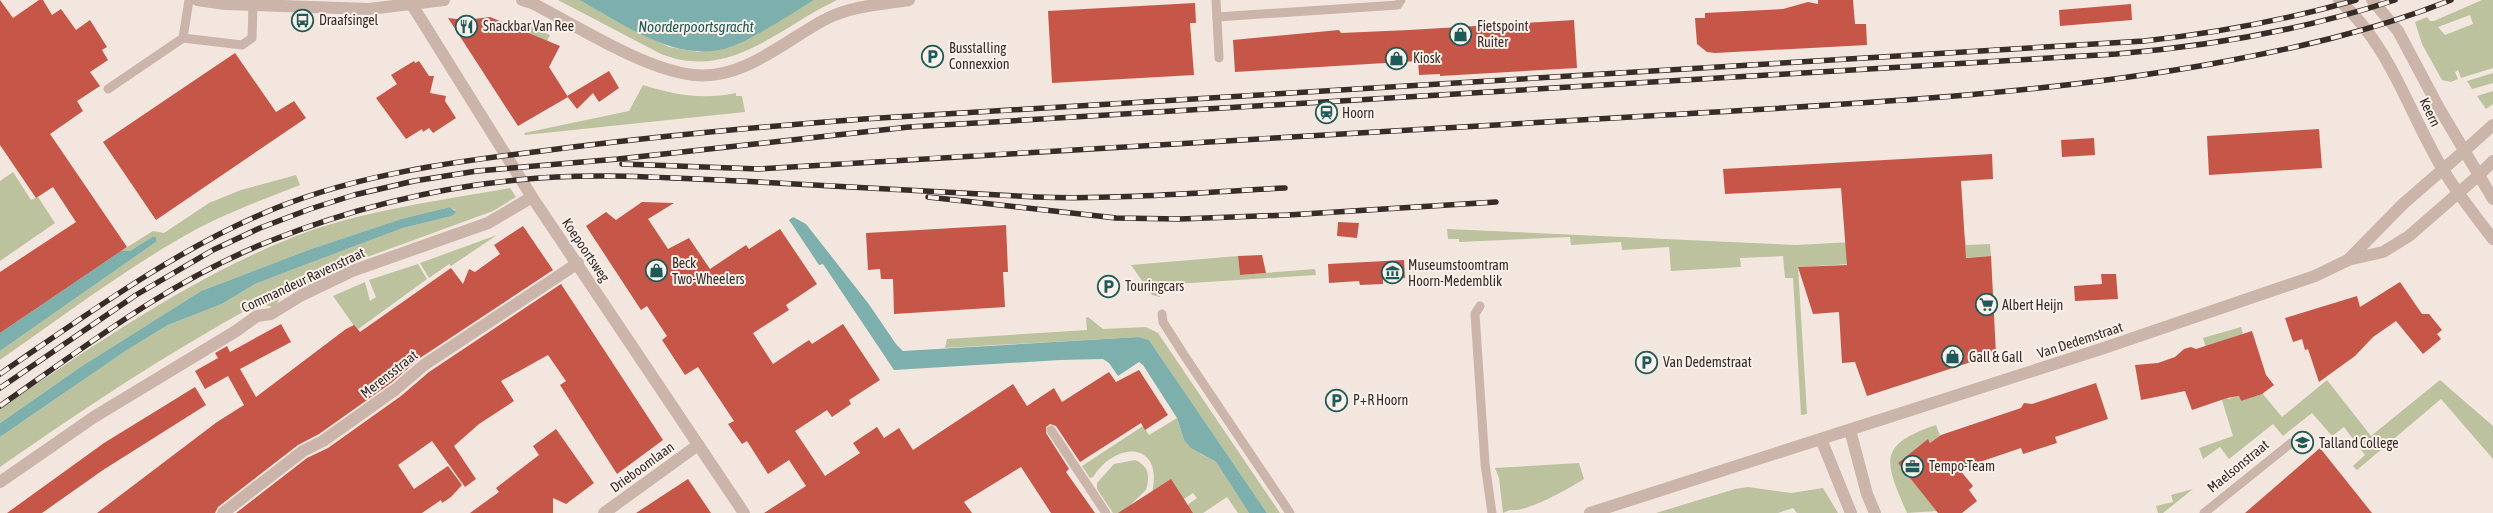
<svg xmlns="http://www.w3.org/2000/svg" width="2493" height="513" font-family="'Asap Condensed',sans-serif">
  <rect width="100%" height="100%" fill="#f3e6de"/>
  <!-- green -->
  <g fill="#bbc29d" fill-rule="evenodd">
    <path d="M558,0H579L669,47L699,52L738,44L814,0H837C778,28 730,81 661,54Z"/>
    <path d="M2482,0H2493V68L2461,78L2458,70L2455,72L2458,79L2451,82L2442,80L2422,44L2415,22L2427,17L2430,21H2434ZM2470,15L2473,24L2445,35L2438,27Z"/>
    <path d="M521,22L550,35L547,41L519,30Z"/>
    <path d="M2493,73V83L2472,89L2467,81Z"/>
    <path d="M643,85C674,95 704,100 736,93V96H742L745,112L525,135L524,133L629,111Z"/>
    <path d="M2493,91V104L2486,109L2477,96Z"/>
    <path d="M13,172L31,200L38,197L55,223L0,261V181Z"/>
    <path d="M296,175L300,185C259,201 217,216 179,239C117,275 59,319 0,360V351L156,242L152,237L130,251H121L153,231L164,233L209,203L241,190Z"/>
    <path d="M510,188L516,197L493,211L340,267L279,299L277,304L272,307L259,303C169,352 84,408 0,467V437L127,350L168,325L222,304L255,284L294,269L403,228L452,216L455,210L450,207L401,219L311,249L201,291L82,366L0,423V409C94,345 190,278 296,236C364,210 438,201 510,188Z"/>
    <path d="M1447,229L1796,245L1965,236L1966,245L1990,244L1991,256L1798,267L1807,414L1801,415L1793,278H1785L1783,256L1740,258L1741,267L1671,271L1669,247L1622,250L1621,242L1571,245L1570,237L1459,242V239H1448Z"/>
    <path d="M497,235L451,266L449,264L429,278L420,263Z"/>
    <path d="M1238,256L1240,275L1315,269L1316,275L1160,285V297L1152,295L1131,265Z"/>
    <path d="M418,264L427,279L357,330L333,296L365,282L370,301L376,297L369,280Z"/>
    <path d="M1088,317L1103,329L1146,327L1158,333L1280,513H1267L1149,340L1139,337L945,348L947,339L1087,330L1086,318Z"/>
    <path d="M2241,327L2243,334L2210,346L2228,399L2239,396L2241,401L2262,393L2282,417L2327,380L2371,436L2440,380L2493,426V459L2441,399L2357,470L2353,466L2365,455L2344,427L2332,436L2312,413L2283,436L2273,424L2229,459L2220,447L2203,459L2199,448L2233,436L2203,338Z"/>
    <path d="M1177,418L1184,440L1201,454L1216,462L1249,513H1238L1227,497L1203,513H1176L1197,498L1193,493L1163,513L1152,493C1164,440 1115,441 1093,477L1090,478L1082,466L1143,426L1149,435Z"/>
    <path d="M1936,425L1940,436L1930,443L1926,438L1927,440L1898,463L1937,511L1907,513C1885,462 1876,445 1936,425Z"/>
    <path d="M1135,460C1149,466 1150,476 1146,490L1122,513H1113L1097,489V483L1114,464Z"/>
    <path d="M1579,463L1584,479C1570,488 1526,513 1510,510L1503,513L1499,478L1495,468Z"/>
    <path d="M1748,487L1791,493L1823,488L1838,513H1797L1793,508L1778,513H1656L1735,489Z"/>
    <path d="M2193,489L2163,513H2158L2156,506L2173,502L2171,495Z"/>
  </g>
  <!-- water -->
  <g fill="#7db0ac">
    <path d="M579,0H814C789,15 764,32 738,44C682,69 627,25 579,0Z"/>
    <path d="M450,207L456,212L452,216L403,228L294,269L255,284L222,304L168,325L127,350L0,437V423L82,366L201,291L311,249L401,219Z"/>
    <path d="M793,217L806,224L868,303L896,344L903,351L1139,337L1149,340L1267,513H1249L1216,462L1191,448L1184,440L1177,418L1143,365L1139,362L1118,376L1109,363L1103,359L1060,360L894,370L823,264L819,265L789,220Z"/>
    <path d="M152,237H156V242L0,351V333L121,251H130Z"/>
  </g>
  <!-- building -->
  <g fill="#c65648">
    <path d="M0,0L13,18L39,0H43L52,15L61,9L76,30L90,20L107,47L102,50L108,60L90,72L100,86L77,101L83,111L50,134L127,247L0,333V272L76,222L53,187L36,198L0,145Z"/>
    <path d="M1818,0H1853L1855,24H1866L1867,45L1715,53L1707,52L1697,44L1695,18H1705V13L1783,9L1808,2L1818,4Z"/>
    <path d="M1195,3L1196,23H1190L1194,75L1052,83L1048,11Z"/>
    <path d="M2131,4L2132,20L2060,26L2059,10Z"/>
    <path d="M490,17L560,46L549,67L568,97L518,126L448,18L466,20Z"/>
    <path d="M1574,20L1577,68L1440,76V74L1419,75L1418,61L1235,72L1233,40L1339,30L1341,33L1409,30Z"/>
    <path d="M235,53L276,112L294,101L306,118L156,220L103,142Z"/>
    <path d="M414,61L415,63L419,61L429,76H434L430,93L446,96L445,101L456,118L433,133L429,128L423,132L422,129L406,139L376,98L397,84L391,75Z"/>
    <path d="M609,71L619,88L599,102L593,93L577,109L567,96Z"/>
    <path d="M2319,129L2322,168L2209,175L2207,136Z"/>
    <path d="M2094,138L2095,155L2062,157L2061,140Z"/>
    <path d="M1992,154L1993,179L1961,181L1966,258L1991,256L1996,354L1972,355L1974,361L1867,396L1855,362L1842,363L1839,312L1813,314L1798,267L1847,265L1841,188L1725,194L1723,169Z"/>
    <path d="M642,202L674,203L648,219L668,249L689,238L710,269L746,245L749,249L780,229L817,284L786,305L789,310L753,333L773,364L809,340L812,344L843,324L880,380L849,400L851,404L832,417L827,410L795,431L825,476L860,453L853,443L877,427L884,438L899,428L913,450L1013,384L1027,406L1054,388L1062,402L1109,372L1116,382L1139,370L1168,415L1145,430L1141,423L1080,462L1056,426L1050,424L1046,427V433L1069,469L1066,472L1095,513H1051L1021,467L964,502L972,513H764L806,486L789,460L768,474L747,441L742,444L728,424L734,421L698,367L685,375L662,340L667,336L647,306L641,310L586,226L606,212L616,220Z"/>
    <path d="M1338,222L1359,223L1357,238L1337,236Z"/>
    <path d="M1006,225L1008,272H1003L1005,307L894,314L893,279H881L880,269L868,270L866,233Z"/>
    <path d="M523,226L553,270L420,358L391,383L319,434L298,445L218,507L215,513H97L217,422L244,405L228,376L205,389L195,371L218,358L215,353L227,346L230,352L281,324L291,342L240,369L256,397L346,329L354,325L360,332L451,268L463,284L469,269L475,272L500,254L494,245Z"/>
    <path d="M1262,255L1266,273L1240,275L1238,256Z"/>
    <path d="M1404,260L1405,278L1383,279V284L1360,285L1359,281L1329,283L1328,264Z"/>
    <path d="M2101,274H2116L2118,299L2075,301L2074,286L2102,284Z"/>
    <path d="M2400,282L2422,314H2429L2442,330L2437,334L2441,339L2423,354L2396,321L2373,337L2355,356L2319,382L2308,349L2305,350L2302,339L2293,342L2285,318L2357,296L2360,307Z"/>
    <path d="M561,284L663,440L617,474L560,385L566,381L548,355L501,381L514,401L479,424L454,446L476,479L465,487L432,441L398,465L414,489L448,466L462,485L451,497L442,503L441,500L422,513H236L307,458L328,448L401,396L429,372Z"/>
    <path d="M2252,331L2266,375L2274,385L2262,394L2241,401L2239,396L2227,398L2192,410L2185,391L2141,400L2135,365L2158,363L2175,357L2184,349L2191,347L2196,349Z"/>
    <path d="M2096,383L2108,419L2055,437L2057,443L2023,454L2021,448L1959,469L1973,486L1969,490L1977,501L1962,513H1938L1898,463L1928,439L1930,443L1941,435L2021,408L2024,403L2032,404Z"/>
    <path d="M195,387L206,405L103,470L42,513H7L104,443Z"/>
    <path d="M556,429L594,483L566,504L553,498V513H470L499,492L496,488L539,455L533,446Z"/>
    <path d="M2320,448L2372,513H2245Z"/>
    <path d="M688,479L711,513H636Z"/>
    <path d="M1171,479L1193,513H1118Z"/>
  </g>
  <g fill="none" stroke-linecap="round" stroke-linejoin="round">
    <!-- service -->
    <g stroke="#cbb4a9" stroke-width="9">
      <path d="M1216,0L1219,58"/>
      <path d="M1217,17L1398,5L1401,0"/>
      <path d="M183,38L189,0"/>
      <path d="M108,89L183,38L242,45L252,38L253,5"/>
      <path d="M1480,306L1475,314L1485,464L1492,513"/>
      <path d="M1162,314L1163,322L1184,355L1290,513"/>
      <path d="M1051,430L1106,513"/>
      <path d="M2204,513L2291,443"/>
    </g>
    <!-- minor -->
    <g stroke="#cbb4a9" stroke-width="12">
      <path d="M409,0L532,197L744,513"/>
      <path d="M2464,151L2493,125"/>
      <path d="M2479,175L2493,161"/>
      <path d="M1850,430L1867,494L1875,513"/>
      <path d="M1821,439L1851,513"/>
      <path d="M0,482L94,417L236,331L257,316L271,314L302,295L352,271L488,223L532,197"/>
      <path d="M223,513L303,451L323,441L396,389L424,365L578,263"/>
      <path d="M604,513L698,445"/>
    </g>
    <!-- tertiary -->
    <g stroke="#cbb4a9" stroke-width="12">
      <path d="M197,0L225,4L369,9L444,0"/>
      <path d="M522,0L532,3C577,26 645,70 694,75C745,80 786,39 828,18C852,6 883,4 909,0"/>
      <path d="M2339,0C2391,47 2407,109 2442,168C2457,193 2475,216 2493,239"/>
      <path d="M2372,0L2398,31L2439,108L2493,199"/>
      <path d="M2348,260L2403,204L2464,151"/>
      <path d="M1590,513L2101,349L2315,276L2348,260L2383,252L2409,236L2479,175"/>
    </g>
    <defs>
      <g id="rail">
        <path d="M622,164L759,169C1061,150 1363,133 1665,115C1848,104 2031,96 2211,64C2292,49 2374,31 2451,0"/>
        <path d="M928,197L1116,218L1180,219L1288,215L1496,202"/>
        <path d="M0,374C89,313 176,249 276,208C361,174 452,162 542,151C649,137 756,127 864,119L2144,41C2216,33 2286,20 2356,0"/>
        <path d="M0,388L136,295L213,250L260,228L310,209L354,195L414,181L477,171L618,159L909,127L2116,54C2211,46 2304,30 2395,0"/>
        <path d="M0,406C86,346 171,280 270,241C348,210 434,188 517,180C591,172 666,178 740,181C838,186 937,192 1036,197C1119,200 1202,192 1285,188"/>
      </g>
    </defs>
    <!-- rail casing -->
    <use href="#rail" stroke="#382c29" stroke-width="5.5"/>
    <!-- rail -->
    <use href="#rail" stroke="#faf1eb" stroke-width="4" stroke-dasharray="11" stroke-linecap="butt"/>
  </g>
  <!-- icons -->
  <defs>
    <symbol id="bus-ring" viewBox="-11 -11 22 22"><circle r="9.5" fill="#faf1eb" stroke="#1e5a57" stroke-width="1.5"/><path d="M-5-6H5V4H4V6H2V4H-2V6H-4V4H-5ZM-3.5-4V0h7V-4ZM-3.5 1.2v1.5H-2V1.2ZM2 1.2v1.5H3.5V1.2Z" fill="#1e5a57"/></symbol>
    <symbol id="restaurant-ring" viewBox="-11 -11 22 22"><circle r="9.5" fill="#faf1eb" stroke="#1e5a57" stroke-width="1.5"/><path d="M-5-6h1v4h1v-4h1v4h1v-4h1v5L-1.5 .5V6h-2V.5L-5-1ZM5-6V6H3V1.5H1.5Q1.5-4 5-6Z" fill="#1e5a57"/></symbol>
    <symbol id="shop-ring" viewBox="-11 -11 22 22"><circle r="9.5" fill="#faf1eb" stroke="#1e5a57" stroke-width="1.5"/><path d="M-5-2.5h2.3a2.7 3.5 0 0 1 5.4 0H5L5.5 6h-11ZM-1.5-2.5h3a1.5 2.3 0 0 0-3 0Z" fill="#1e5a57"/></symbol>
    <symbol id="parking-ring" viewBox="-11 -11 22 22"><circle r="9.5" fill="#faf1eb" stroke="#1e5a57" stroke-width="1.5"/><path d="M-3.5-5.5H1a3.5 3.5 0 0 1 0 7H-1V5.5H-3.5ZM-1-3.4V-.6H.8a1.4 1.4 0 0 0 0-2.8Z" fill="#1e5a57"/></symbol>
    <symbol id="station-ring" viewBox="-11 -11 22 22"><circle r="9.5" fill="#faf1eb" stroke="#1e5a57" stroke-width="1.5"/><path d="M-3-6H3Q5-6 5-4V2Q5 4 3 4L4.5 6H3L1.5 4h-3L-3 6H-4.5L-3 4Q-5 4-5 2V-4Q-5-6-3-6ZM-3.5-4v3h7v-3ZM-3.5 1v1.5H-2V1ZM2 1v1.5H3.5V1Z" fill="#1e5a57"/></symbol>
    <symbol id="museum-ring" viewBox="-11 -11 22 22"><circle r="9.5" fill="#faf1eb" stroke="#1e5a57" stroke-width="1.5"/><path d="M0-6L6-3V-2H-6V-3ZM-5-1h2V3h-2ZM-1-1h2V3h-2ZM3-1h2V3H3ZM-6 4H6V6H-6Z" fill="#1e5a57"/></symbol>
    <symbol id="supermarket-ring" viewBox="-11 -11 22 22"><circle r="9.5" fill="#faf1eb" stroke="#1e5a57" stroke-width="1.5"/><path d="M-6-5.5h2.5l.6 2H6L4.5 2H-2.5L-4.4-4H-6ZM-1.5 3.2a1.3 1.3 0 1 0 .1 0ZM3 3.2a1.3 1.3 0 1 0 .1 0Z" fill="#1e5a57"/></symbol>
    <symbol id="school-ring" viewBox="-11 -11 22 22"><circle r="9.5" fill="#faf1eb" stroke="#1e5a57" stroke-width="1.5"/><path d="M0-5L7-2L0 1L-7-2ZM-4 1L0 2.5L4 1V4Q0 6-4 4Z" fill="#1e5a57"/></symbol>
    <symbol id="office-ring" viewBox="-11 -11 22 22"><circle r="9.5" fill="#faf1eb" stroke="#1e5a57" stroke-width="1.5"/><path d="M-6-3h4V-5.5h4V-3h4V5H-6ZM-1-4.5V-3h2v-1.5ZM-6 0V1H6V0Z" fill="#1e5a57"/></symbol>
  </defs>
  <g fill-rule="evenodd">
    <use href="#bus-ring" x="290" y="8" width="25" height="25"/>
    <use href="#restaurant-ring" x="454" y="14" width="25" height="25"/>
    <use href="#shop-ring" x="1448" y="22" width="25" height="25"/>
    <use href="#parking-ring" x="920" y="44" width="25" height="25"/>
    <use href="#shop-ring" x="1384" y="46" width="25" height="25"/>
    <use href="#station-ring" x="1314" y="100" width="25" height="25"/>
    <use href="#shop-ring" x="644" y="258" width="25" height="25"/>
    <use href="#museum-ring" x="1380" y="260" width="25" height="25"/>
    <use href="#parking-ring" x="1096" y="274" width="25" height="25"/>
    <use href="#supermarket-ring" x="1974" y="292" width="25" height="25"/>
    <use href="#shop-ring" x="1940" y="344" width="25" height="25"/>
    <use href="#parking-ring" x="1634" y="350" width="25" height="25"/>
    <use href="#parking-ring" x="1324" y="388" width="25" height="25"/>
    <use href="#school-ring" x="2290" y="430" width="25" height="25"/>
    <use href="#office-ring" x="1900" y="454" width="25" height="25"/>
  </g>
  <g text-anchor="middle" dominant-baseline="central" stroke-width="4" stroke-linejoin="round" paint-order="stroke">
    <!-- poi labels -->
    <g font-size="14" fill="#382c29" stroke="#faf1eb" text-anchor="start">
      <text x="319" y="20">Draafsingel</text>
      <text x="483" y="26">Snackbar Van Ree</text>
      <text x="1477" y="26">Fietspoint<tspan x="1477" dy="16">Ruiter</tspan></text>
      <text x="949" y="48">Busstalling<tspan x="949" dy="16">Connexxion</tspan></text>
      <text x="1413" y="58">Kiosk</text>
      <text x="1342" y="113">Hoorn</text>
      <text x="672" y="263">Beck<tspan x="672" dy="16">Two-Wheelers</tspan></text>
      <text x="1408" y="265">Museumstoomtram<tspan x="1408" dy="16">Hoorn-Medemblik</tspan></text>
      <text x="1125" y="286">Touringcars</text>
      <text x="2002" y="305">Albert Heijn</text>
      <text x="1969" y="357">Gall &amp; Gall</text>
      <text x="1663" y="362">Van Dedemstraat</text>
      <text x="1353" y="400">P+R Hoorn</text>
      <text x="2319" y="443">Talland College</text>
      <text x="1929" y="466">Tempo-Team</text>
    </g>
    <!-- street labels -->
    <g font-size="14" fill="#382c29" stroke="#faf1eb">
      <text transform="translate(2430 112) rotate(64)">Keern</text>
      <text transform="translate(586 250) rotate(56)">Koepoortsweg</text>
      <text transform="translate(303 280) rotate(-25)">Commandeur Ravenstraat</text>
      <text transform="translate(2080 340) rotate(-18)">Van Dedemstraat</text>
      <text transform="translate(389 374) rotate(-38)">Merensstraat</text>
      <text transform="translate(2238 466) rotate(-39)">Maelsonstraat</text>
      <text transform="translate(642 467) rotate(-36)">Drieboomlaan</text>
    </g>
    <!-- water labels -->
    <g font-size="15" font-style="italic" fill="#1e5a57" stroke="#faf1eb">
      <text x="696" y="26">Noorderpoortsgracht</text>
    </g>
  </g>
</svg>
